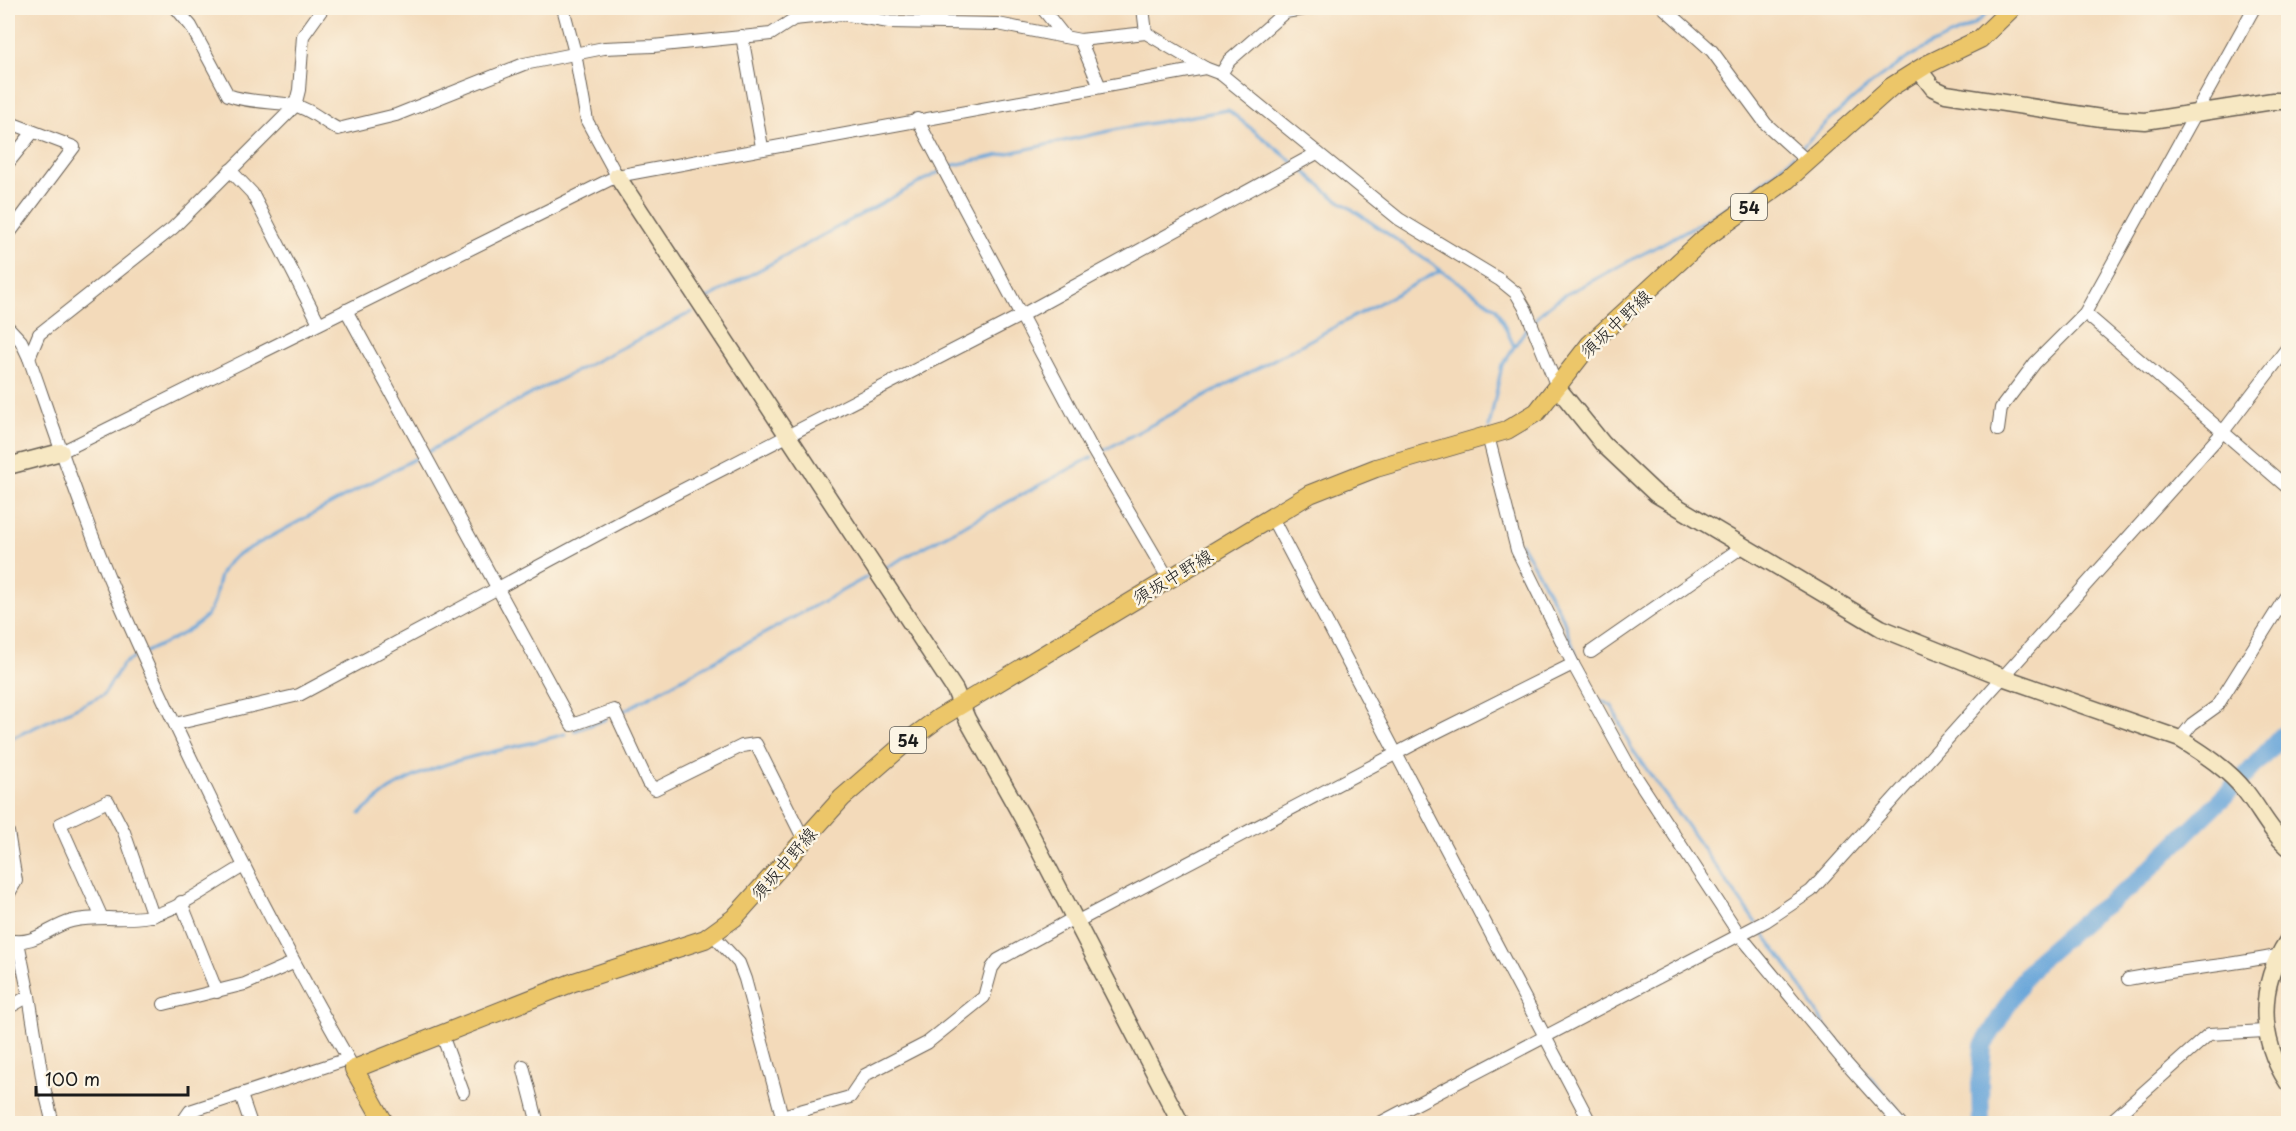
<svg xmlns="http://www.w3.org/2000/svg" width="2296" height="1131" font-family="'Playpen Sans','Klee One',sans-serif">
  <rect width="100%" height="100%" fill="#fcf5e5"/>
  <filter id="ink" filterUnits="userSpaceOnUse"><feTurbulence type="fractalNoise" baseFrequency=".0167" numOctaves="2"/><feDisplacementMap in="SourceGraphic" scale="12" xChannelSelector="R" yChannelSelector="G"/><feConvolveMatrix kernelMatrix="1 2 1 2 8 2 1 2 1" color-interpolation-filters="sRGB"/></filter>
  <filter id="wash" filterUnits="userSpaceOnUse"><feTurbulence type="fractalNoise" baseFrequency=".008" numOctaves="4" result="noise"/><feDisplacementMap in="SourceGraphic" scale="24" xChannelSelector="R" yChannelSelector="G"/><feGaussianBlur stdDeviation="1.35" result="paint"/><feColorMatrix in="noise" values="0 0 0 0 0 0 0 0 0 0 0 0 0 0 0 0 0 1.4 0 .05"/><feComposite in="paint" operator="in"/></filter>
  <g filter="url(#wash)">
    <rect width="100%" height="100%" fill="#f3daba"/>
    <g fill="none" stroke-linecap="round" stroke-linejoin="round">
      <!-- stream -->
      <g stroke="#67a5d9" stroke-width="3">
        <path d="M1798,151C1833,115 1878,75 1921,50C1948,34 1970,33 1992,8"/>
        <path d="M950,166L1123,128L1228,110L1293,162"/>
        <path d="M1298,166L1331,195L1496,308L1514,346"/>
        <path d="M706,299L939,172"/>
        <path d="M1535,320C1551,298 1580,288 1603,275C1665,241 1745,205 1794,155"/>
        <path d="M1489,427L1502,365L1528,326"/>
        <path d="M428,452L494,413L692,312"/>
        <path d="M1099,453L1441,270"/>
        <path d="M1521,543L1563,618L1579,664"/>
        <path d="M883,569L1092,457"/>
        <path d="M146,652C165,642 192,632 206,616C224,594 208,577 237,555L416,458"/>
        <path d="M1598,699L1612,706L1630,746L1756,923"/>
        <path d="M618,714L867,577"/>
        <path d="M574,731L606,719"/>
        <path d="M8,740L103,695L123,664L133,658"/>
        <path d="M360,814C370,806 379,797 389,790C441,757 507,751 565,734"/>
        <path d="M1760,929L1793,974L1825,1026L1911,1124"/>
      </g>
      <!-- river -->
      <path stroke="#67a5d9" stroke-width="18" d="M1981,1124L1980,1082L1983,1046L2022,981L2038,961L2090,916L2132,886L2155,864L2245,776L2288,729"/>
    </g>
  </g>
  <g filter="url(#ink)">
    <g fill="none" stroke-linecap="round" stroke-linejoin="round">
      <defs>
        <g id="street">
          <path d="M176,8L191,26L228,95C249,103 271,101 293,105C311,109 322,121 338,129L396,115L524,64L604,48L653,46L771,34L794,19L842,14L889,22L998,24L1080,40L1146,33L1205,68"/>
          <path d="M563,8L575,53L587,121L617,176"/>
          <path d="M1042,8L1065,37"/>
          <path d="M1143,8L1146,33"/>
          <path d="M1664,8L1712,51L1766,124L1807,161"/>
          <path d="M742,36L762,147"/>
          <path d="M1080,40L1100,87"/>
          <path d="M1221,74L1229,61L1285,12L1311,8"/>
          <path d="M917,119L1090,445L1168,578"/>
          <path d="M8,122L74,147L8,235"/>
          <path d="M8,163L33,132"/>
          <path d="M230,170L252,193L319,323"/>
          <path d="M346,310L572,725L614,710L648,783L655,789L742,746L756,744L803,838"/>
          <path d="M2085,313L2288,488"/>
          <path d="M8,327L21,341L29,358C57,438 84,519 117,597C188,759 266,916 354,1069"/>
          <path d="M29,358L39,334L173,228L295,106L299,90L303,36L323,8"/>
          <path d="M1998,430L2001,408L2035,363L2085,313L2254,8"/>
          <path d="M1488,436L1517,550L1573,664L1629,766L1739,934L1844,1061L1900,1124"/>
          <path d="M61,452L617,176L1205,68L1221,74L1399,219L1500,280L1516,293L1526,310L1557,387"/>
          <path d="M1271,516L1591,1124"/>
          <path d="M1591,652L1742,547"/>
          <path d="M175,724L299,695L634,515L1020,316L1317,153"/>
          <path d="M2180,739L2192,724L2217,706L2288,593"/>
          <path d="M8,832L16,881L8,895"/>
          <path d="M181,902L217,992"/>
          <path d="M102,918L60,824L108,801L124,832L153,916"/>
          <path d="M1076,922L1437,732L1573,664"/>
          <path d="M712,934L739,963L745,979L782,1116L850,1097L865,1075L927,1043L984,997L992,968L998,960L1074,918"/>
          <path d="M8,940C36,946 48,927 72,921C98,915 124,921 150,916C179,910 217,881 244,866"/>
          <path d="M2128,979C2178,969 2229,966 2280,955"/>
          <path d="M29,996L43,1083L53,1124"/>
          <path d="M164,1004L245,984L293,963"/>
          <path d="M8,1008L29,996L18,942"/>
          <path d="M442,1035L463,1092"/>
          <path d="M523,1066L538,1124"/>
          <path d="M241,1095L251,1124"/>
          <path d="M181,1124L190,1111L348,1059"/>
          <path d="M1378,1124L1766,921L1811,891L2222,433L2288,347"/>
          <path d="M2108,1124L2209,1034L2265,1031"/>
        </g>
        <g id="secondary">
          <path d="M1919,70L1933,88L1946,94L2101,118L2145,121L2273,101H2288"/>
          <path d="M617,176L955,690L967,719L1022,817L1181,1124"/>
          <path d="M1557,387L1603,444L1656,494L1881,628L2005,678L2180,739C2203,753 2229,770 2246,792C2261,811 2270,831 2288,847"/>
          <path d="M8,466L61,452"/>
          <path d="M2288,940C2258,985 2258,1038 2288,1083"/>
        </g>
        <path id="primary" d="M385,1124L354,1069L574,982L705,939L734,918L842,798L904,744L939,718L1310,494L1376,468L1507,430L1537,412L1590,344L1705,238L1787,180L1891,87L1926,65L1980,39L2012,8"/>
      </defs>
      <!-- street casing -->
      <use href="#street" stroke="#675e53" stroke-width="14"/>
      <!-- secondary casing -->
      <use href="#secondary" stroke="#675e53" stroke-width="19"/>
      <!-- primary casing -->
      <use href="#primary" stroke="#675e53" stroke-width="20"/>
      <!-- street -->
      <use href="#street" stroke="#fff" stroke-width="12"/>
      <!-- secondary -->
      <use href="#secondary" stroke="#f7e8c3" stroke-width="16"/>
      <!-- primary -->
      <use href="#primary" stroke="#ecc669" stroke-width="18"/>
    </g>
  </g>
  <g text-anchor="middle" dominant-baseline="central" stroke-width="5" stroke-linejoin="round" paint-order="stroke">
    <!-- shield labels -->
    <g fill="#fcf5e5" stroke="#5f5d58" stroke-width="1.5">
      <rect x="1731" y="194" width="36" height="26" rx="4.5"/>
      <rect x="890" y="727" width="36" height="26" rx="4.5"/>
    </g>
    <g font-size="16" font-weight="bold" fill="#1c1c1c">
      <text x="1749" y="207">54</text>
      <text x="908" y="740">54</text>
    </g>
    <!-- street labels -->
    <g font-size="18" fill="#1c1c1c" stroke="#fcf5e5">
      <text transform="translate(1615 323) rotate(-43)">須坂中野線</text>
      <text transform="translate(1172 576) rotate(-31)">須坂中野線</text>
      <text transform="translate(783 863) rotate(-49)">須坂中野線</text>
    </g>
  </g>
  <!-- margin -->
  <rect width="2296" height="1131" fill="none" stroke="#fcf5e5" stroke-width="30"/>
  <!-- scale -->
  <path d="M36 1086v9h152v-9" fill="none" stroke="#1c1c1c" stroke-width="3"/>
  <text x="45" y="1086" font-size="18" fill="#1c1c1c" stroke="#fcf5e5" stroke-width="4.5" paint-order="stroke">100 m</text>
</svg>
